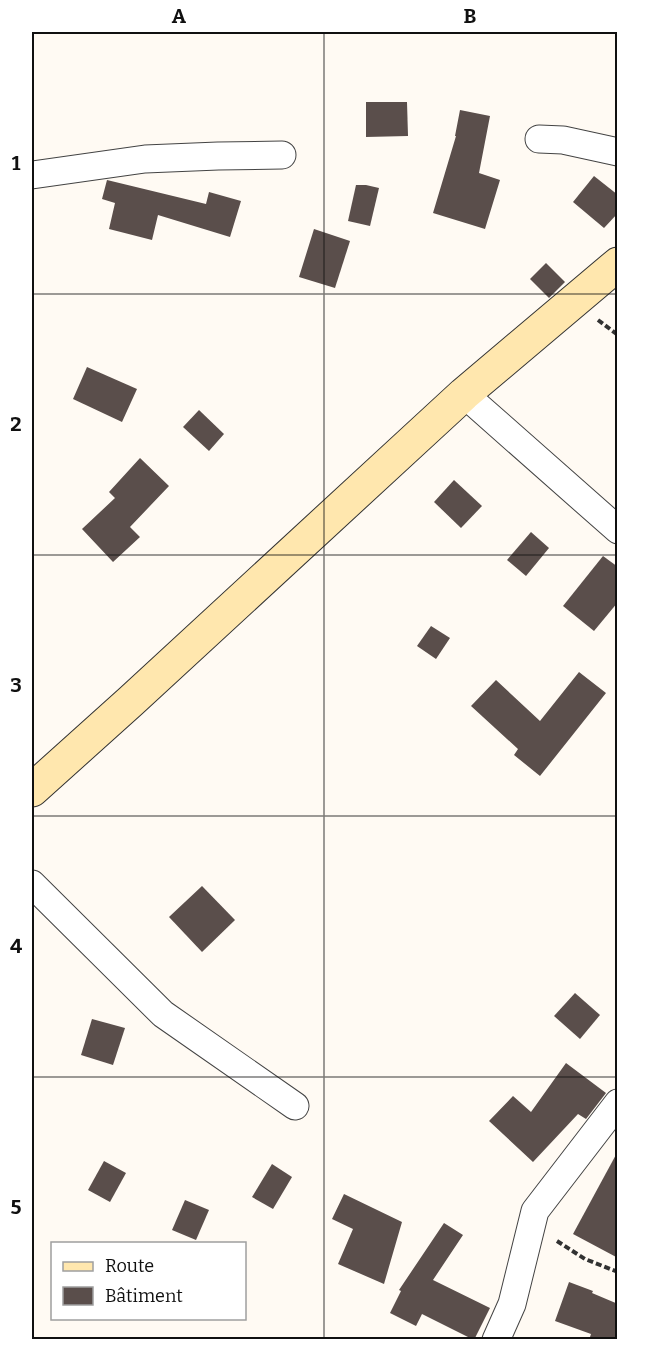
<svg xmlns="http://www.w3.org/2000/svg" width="649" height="1371" font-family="Bitter,serif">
  <rect width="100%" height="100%" fill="#fffaf3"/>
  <!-- building -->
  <g fill="#5a4e4b">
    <path d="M366,102H407L408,136L366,137Z"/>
    <path d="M460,110L490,116L479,173L500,180L485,229L433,213L456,136H455Z"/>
    <path d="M594,176L618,195V213L604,228L573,202Z"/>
    <path d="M107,180L206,204L209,192L241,201L230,237L158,215L152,240L109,229L115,203L102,199Z"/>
    <path d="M356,185H366L379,188L370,226L348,221Z"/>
    <path d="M314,229L350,241L335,288L299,277Z"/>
    <path d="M546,263L565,282L549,298L530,279Z"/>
    <path d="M87,367L137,389L122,422L73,399Z"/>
    <path d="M199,410L224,434L209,451L183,427Z"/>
    <path d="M140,458L169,486L130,527L140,537L113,562L82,529L115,498L109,492Z"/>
    <path d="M454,480L482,506L461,528L434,502Z"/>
    <path d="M531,532L549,548L526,576L507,560Z"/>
    <path d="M603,556L618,567V602L594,631L563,606Z"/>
    <path d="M431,626L450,638L436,659L417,646Z"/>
    <path d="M579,672L606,693L540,776L514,755L518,749L471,706L496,680L540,721Z"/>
    <path d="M202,886L235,920L202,952L169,917Z"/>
    <path d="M575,993L600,1015L580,1039L554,1016Z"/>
    <path d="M92,1019L125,1028L113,1065L81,1055Z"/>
    <path d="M566,1063L606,1093L586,1119L578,1114L533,1162L489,1121L513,1096L531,1112Z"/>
    <path d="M618,1151V1258L573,1234Z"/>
    <path d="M104,1161L126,1173L110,1202L88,1190Z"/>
    <path d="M272,1164L292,1177L273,1209L252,1197Z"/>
    <path d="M344,1194L402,1222L384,1284L338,1264L353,1229L332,1219Z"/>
    <path d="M185,1200L209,1210L196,1240L172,1230Z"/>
    <path d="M444,1223L463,1235L433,1280L490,1308L474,1340L422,1314L416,1326L390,1313L401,1291L399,1290Z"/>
    <path d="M569,1282L593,1291L592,1293L618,1304V1340H589L591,1334L555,1321Z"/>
  </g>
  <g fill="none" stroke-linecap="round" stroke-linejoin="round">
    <defs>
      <g id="street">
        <path d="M539,139L563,140L618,152"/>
        <path d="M32,175L145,159L218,156L282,155"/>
        <path d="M464,394L618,530"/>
        <path d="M32,884L163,1014L295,1106"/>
        <path d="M496,1340L512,1304L535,1211L618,1103"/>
      </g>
      <path id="secondary" d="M32,790L131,701L464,394L618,264"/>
    </defs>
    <!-- street casing -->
    <use href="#street" stroke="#434343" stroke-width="29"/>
    <!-- secondary casing -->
    <use href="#secondary" stroke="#323232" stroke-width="35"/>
    <!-- path -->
    <g stroke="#323232" stroke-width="4" stroke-dasharray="6 3" stroke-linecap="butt">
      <path d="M598,320L618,335"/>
      <path d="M557,1241L585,1259L618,1272"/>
    </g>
    <!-- street -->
    <use href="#street" stroke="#fff" stroke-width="27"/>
    <!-- secondary -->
    <use href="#secondary" stroke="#ffe7ae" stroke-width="33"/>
  </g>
  <!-- grid -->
  <path fill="none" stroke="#101010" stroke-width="1.5" stroke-opacity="0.55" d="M324,32V1340M32,294H618M32,555H618M32,816H618M32,1077H618"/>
  <!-- border -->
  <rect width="649" height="1371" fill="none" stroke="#ffffff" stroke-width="66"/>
  <!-- legend -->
  <rect x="51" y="1242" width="195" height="78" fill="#ffffff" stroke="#9f9f9f" stroke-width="1.5"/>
  <rect x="63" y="1262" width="30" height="9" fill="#ffe7ae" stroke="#9f9f9f" stroke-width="1.5"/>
  <text x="105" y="1272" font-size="18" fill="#101010">Route</text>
  <rect x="63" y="1287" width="30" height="18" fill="#5a4e4b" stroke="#9f9f9f" stroke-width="1.5"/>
  <text x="105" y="1302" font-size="18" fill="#101010">Bâtiment</text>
  <rect x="33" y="33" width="583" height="1305" fill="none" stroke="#101010" stroke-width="2"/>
  <g font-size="20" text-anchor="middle" font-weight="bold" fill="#101010">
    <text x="179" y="23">A</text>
    <text x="470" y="23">B</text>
    <text x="16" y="170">1</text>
    <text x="16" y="431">2</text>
    <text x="16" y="692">3</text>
    <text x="16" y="953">4</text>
    <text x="16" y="1214">5</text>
  </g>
</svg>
